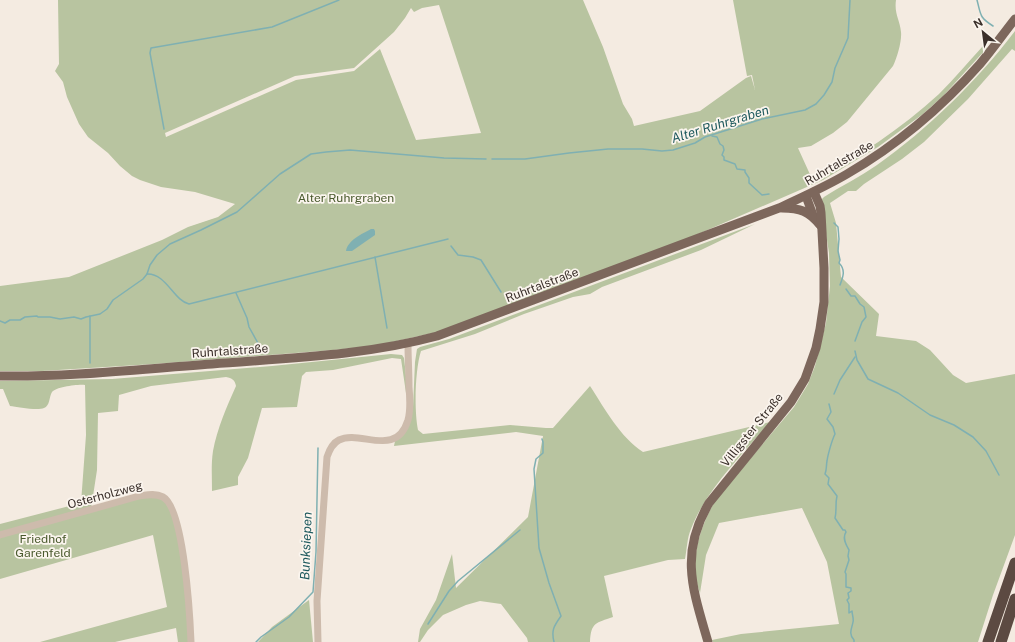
<svg xmlns="http://www.w3.org/2000/svg" width="1015" height="642" font-family="'Public Sans',sans-serif">
  <rect width="100%" height="100%" fill="#f4ebe1"/>
  <!-- green -->
  <g fill="#b8c4a0" fill-rule="evenodd">
    <path d="M58,0H583L603,47L623,104L632,119L634,126L700,111L746,78L751,76L755,90L752,75L747,76L733,0H896C894,14 900,20 901,32C902,41 897,58 893,66L847,122L833,133L811,146L798,148L813,181C858,157 901,129 939,94C954,79 968,62 983,46L987,48L943,96L923,114L878,147L823,180L689,238L442,331L374,346L333,350L154,364L42,371H0V286L69,277L162,240L188,227L218,217L235,204L195,192L161,187L140,180L132,176L120,166L108,153L88,137L79,124L67,97L63,82L55,71L59,64ZM439,5L481,133L416,140L380,49L354,71L296,80L166,137L165,133L295,76L354,68L394,32L405,18L411,8L414,12L422,8Z"/>
    <path d="M1015,31V51L1012,49L968,99L924,142L902,159L864,184L856,191H848L830,203L836,223L841,277L879,314L876,336L916,341L930,350L953,375L966,383L1015,374V535L993,595L978,642H713L712,640L741,634L839,624L827,562L802,508L719,523L706,555L700,593C688,561 700,527 716,499L794,407L808,384L815,366L826,323L830,286L829,253L824,220L822,199L824,197C841,186 860,177 877,165C929,128 976,82 1015,31Z"/>
    <path d="M755,224L701,250L602,287L590,294L573,297L524,314L475,334L421,351C415,370 414,410 418,430L423,434L510,425L546,428H553L590,386C605,409 620,437 643,452L770,422C742,455 707,488 691,529C687,538 687,549 685,559L668,560L604,576L613,617C596,623 591,622 590,642H528L527,638L501,604L480,601L466,605L443,615L428,630L420,642H418L420,629L436,600L452,554L456,588L528,517L543,436L516,432L394,446L395,441L413,407L415,362L417,349L420,347L449,339Z"/>
    <path d="M391,354L402,355L404,358L408,393H406L401,359L392,358L333,370L306,372L302,376L297,407L262,408L248,458L238,477V485L212,491C212,477 211,464 213,451C217,429 227,406 236,386C235,380 232,378 226,377L151,386L119,395L118,411L98,413L97,470L91,509L139,496L164,497L178,530L191,642H178L176,628L115,642H40L167,607L153,535L0,579V524L81,503L86,435L85,385C78,384 56,387 52,392C49,397 50,406 44,408C38,411 17,407 10,406L3,389H0V381L112,379L272,366Z"/>
    <path d="M309,600L313,642H258L272,627Z"/>
  </g>
  <!-- water -->
  <path fill="#7fb0b2" d="M371,229H374L375,231V235L352,251H346C348,240 362,234 371,229Z"/>
  <g fill="none" stroke-linecap="round" stroke-linejoin="round">
    <!-- stream -->
    <g stroke="#7fb0b2" stroke-width="1.5">
      <path d="M977,0C981,15 979,17 993,26"/>
      <path d="M164,129L150,53L151,48L272,27L339,0"/>
      <path d="M712,136L717,137L720,144L723,146L724,150L722,155L724,157V160L735,164L737,169L745,170V172L749,178V183L762,195L769,194"/>
      <path d="M492,159H525L569,153L608,149H642L662,151L673,150L695,143L705,137L762,119L805,110L816,104L824,95L832,82L835,68L848,38L850,0"/>
      <path d="M834,223L838,227L839,239L838,251L840,260L839,263C846,270 843,277 840,285"/>
      <path d="M451,246L458,255L473,257L481,260L501,292"/>
      <path d="M375,257L387,328"/>
      <path d="M147,274C166,273 174,301 189,304L448,239"/>
      <path d="M846,289L851,296H855L860,304L864,307L866,317L862,322L855,341"/>
      <path d="M236,293L247,318L249,327L259,345"/>
      <path d="M90,316V363"/>
      <path d="M0,321L5,323L10,320H20L25,317L37,316L38,317H50L60,319L74,317L81,319L86,317L100,314L107,309L113,300L143,279L147,274L150,265L157,255L170,244L201,230L237,212L280,174L311,154L326,152L350,150L444,158L486,159"/>
      <path d="M855,351L857,360L868,379L898,393L930,415L954,425L973,437L986,451L999,475"/>
      <path d="M834,394L840,380L855,357"/>
      <path d="M829,404L831,412L827,419L833,427L835,434C832,440 828,454 827,461C826,466 827,469 825,474L829,478L828,484L837,496C835,504 837,510 835,518L843,530H845L846,532C842,538 846,545 849,550L848,556L849,560L845,572L846,574V587L851,588V591L848,593L849,598L847,600L849,604V613L852,611C852,614 854,619 853,622C852,628 848,634 854,640V642"/>
      <path d="M542,439L543,442V453L536,459L534,469L539,548L549,583L561,616C554,626 551,630 554,642"/>
      <path d="M428,624L449,591L458,581L520,530"/>
      <path d="M256,642L261,637L289,617L313,592L316,552L318,448"/>
    </g>
    <!-- minor -->
    <g stroke="#cdbbac" stroke-width="7">
      <path d="M0,535L139,496C147,495 155,493 163,497C184,508 190,617 191,642"/>
      <path d="M318,642L317,601L327,457C329,451 333,443 339,440C360,429 396,459 408,420C411,409 410,398 409,387C409,372 408,358 408,344"/>
    </g>
    <!-- major -->
    <g stroke="#7d675c" stroke-width="9">
      <path d="M806,196L814,218"/>
      <path d="M782,208C800,208 809,211 820,225"/>
      <path d="M0,376C71,377 141,369 212,364C288,358 363,356 437,336L779,208C802,197 825,187 847,174C897,145 941,108 980,64C992,50 1003,34 1015,19"/>
      <path d="M708,642C693,590 679,554 709,503L791,402L805,379L816,348L820,329L824,302V268L821,213L820,206L814,192"/>
    </g>
    <!-- highway -->
    <g stroke="#5c4a42" stroke-width="11">
      <path d="M988,642L1015,563"/>
      <path d="M1001,642L1015,599"/>
    </g>
  </g>
  <g text-anchor="middle" dominant-baseline="central" stroke-width="3.5" stroke-linejoin="round" paint-order="stroke">
    <!-- street labels -->
    <g font-size="12" fill="#3b302b" stroke="#fbf5ee">
      <text transform="translate(839 163) rotate(-30)">Ruhrtalstraße</text>
      <text transform="translate(542 285) rotate(-21)">Ruhrtalstraße</text>
      <text transform="translate(230 351) rotate(-4)">Ruhrtalstraße</text>
      <text transform="translate(752 430) rotate(-51)">Villigster Straße</text>
      <text transform="translate(105 495) rotate(-15)">Osterholzweg</text>
    </g>
    <!-- park labels -->
    <g font-size="12" fill="#4a5a2e" stroke="#fbf5ee">
      <text x="346" y="198">Alter Ruhrgraben</text>
      <text x="43" y="539">Friedhof<tspan x="43" dy="14">Garenfeld</tspan></text>
    </g>
    <!-- water labels -->
    <g font-size="13" font-style="italic" fill="#1f5a5e" stroke="#fbf5ee">
      <text transform="translate(720 124) rotate(-17)">Alter Ruhrgraben</text>
      <text transform="translate(306 546) rotate(-88)">Bunksiepen</text>
    </g>
  </g>
  <!-- north arrow -->
  <g transform="translate(983 32) rotate(331)" stroke="#fbf5ee" stroke-width="3" paint-order="stroke">
  <path d="M0-3L7 15L0 10L-7 15Z" fill="#3b302b"/>
  <text y="-6" font-size="11" font-weight="bold" text-anchor="middle" fill="#3b302b">N</text>
  </g>
</svg>
